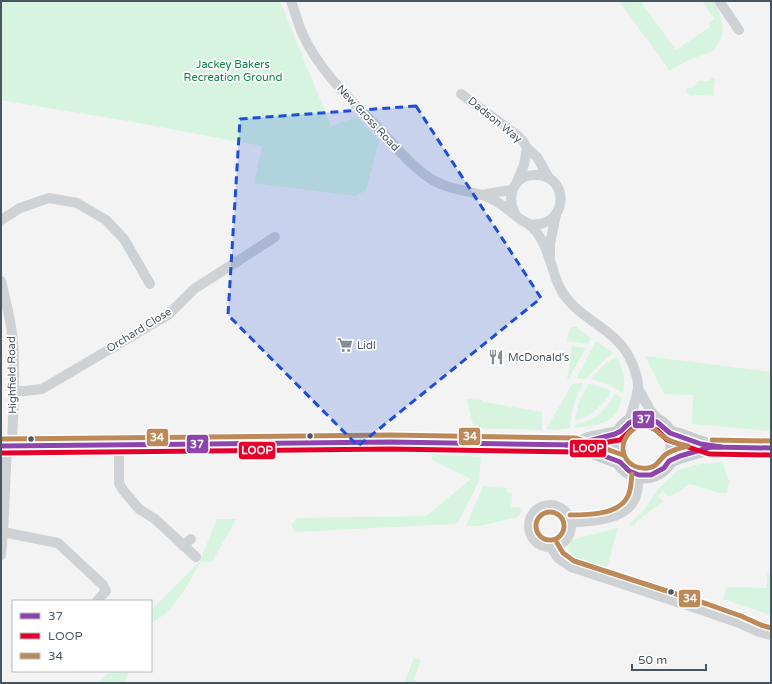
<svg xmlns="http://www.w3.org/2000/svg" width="772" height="684" font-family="'Varela Round',sans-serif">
  <rect width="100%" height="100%" fill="#f3f3f3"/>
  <!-- green -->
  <g fill="#d6f4e0">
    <path d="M1,1H280L331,126L357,117L379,141L366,190L356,196L254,183L262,146L128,121L1,100Z"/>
    <path d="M619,1H640L676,50L711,26L709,23L714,19L702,1H713C723,16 729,39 711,51C705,55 698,56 691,59C684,62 677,67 670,71Z"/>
    <path d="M712,78L715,79C715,85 713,89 714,95L713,96L701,95L690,96L686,92L687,88H691L699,81H709Z"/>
    <path d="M573,327H576L591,338L588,344L567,341L569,330Z"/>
    <path d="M596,341L613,353L605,359L586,379H576Z"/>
    <path d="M572,346L586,348L567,381Z"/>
    <path d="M617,356C623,369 626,379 623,393L607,384L591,379L606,363Z"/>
    <path d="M645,356L771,372V431L692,424L693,395L664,394Z"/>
    <path d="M583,383C575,397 571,412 570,428L557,430L546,429L572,384Z"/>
    <path d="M588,384L598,386L611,391C603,406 592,415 575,421L579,402Z"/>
    <path d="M615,394L622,398C620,403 619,409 616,413C607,426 588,426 574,428V425C595,420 605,412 615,394Z"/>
    <path d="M468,399L482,400L483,402L542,412V430L474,428L467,401Z"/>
    <path d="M432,454L481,457L479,481L458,523L453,524L295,532L291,525L297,518L426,516L471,479L432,460Z"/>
    <path d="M722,462L729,480L727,493H720L690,484L669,497L663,491L658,497L663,501L636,522L634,526L629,525L645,509L659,488L678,470L700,464Z"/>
    <path d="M483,486L507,488V492L512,493L511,507L520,508L521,510L519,516L515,518L479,526H466Z"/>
    <path d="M217,519H236L212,562H201C188,584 174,612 151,623V610L200,561Z"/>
    <path d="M618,528L605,575C591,570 578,566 568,553L569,544L572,540Z"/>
    <path d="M767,574H771V615L723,599L726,587L767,588Z"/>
    <path d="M414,658L421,660L414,679L418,683H404Z"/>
    <path d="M110,671H129L124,683H98Z"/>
  </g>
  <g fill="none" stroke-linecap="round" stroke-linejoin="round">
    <!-- minor -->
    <g stroke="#ced2d4" stroke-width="10">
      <path d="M291,1C295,12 298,24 303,35C320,72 353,102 381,131C397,148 411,166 431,179C447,189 465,190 482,195C498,200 508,210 520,219C523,221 526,222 528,224C548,238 550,268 560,288C577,321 618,327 632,363C635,370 638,377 638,386C638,396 631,413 628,424"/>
      <path d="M719,1L739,30"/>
      <path d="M461,94L517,135L523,141L527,148L537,157L549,178"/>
      <path d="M517,182L524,165L527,148"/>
      <path d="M482,195L498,192L512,190"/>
      <path d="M515,214C510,204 509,195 515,185C519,179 526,175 533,175C571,172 570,230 528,224"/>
      <path d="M1,220L20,208L49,198L77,203L106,220L124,239L150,284"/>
      <path d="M550,256V244L556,214"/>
      <path d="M1,281C6,301 11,321 13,341C16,376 13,411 12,446"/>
      <path d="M638,388L650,410L661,423"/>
      <path d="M14,391H24L42,389L168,315L194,289L275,237"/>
      <path d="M119,445V483L123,490L139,509L155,519L196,557"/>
      <circle cx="550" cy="526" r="21"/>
      <path d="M570,522C588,522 623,520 633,502C638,494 638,485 639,475"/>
      <path d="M3,532L58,543L103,585L106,591L97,601"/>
      <path d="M183,546L191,539"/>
      <path d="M551,547L558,558L571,567L705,611L739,623L759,632L771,635"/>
      <path d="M1,555L3,532L7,446"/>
    </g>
    <!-- primary -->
    <g stroke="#caced1" stroke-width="15">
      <circle cx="644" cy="447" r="29"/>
      <path d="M670,433L681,436L711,447"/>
      <path d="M576,445L590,439L620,433"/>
      <path d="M1,446L390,442L576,445L620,462"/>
      <path d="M669,461L680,456L711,447L771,448"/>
    </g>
    <defs>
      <g id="bus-1">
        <path d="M566,445L577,444L615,434L621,431L629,423L635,420L646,419L657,422L670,433L701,444L721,447"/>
        <path d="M1,446L390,442L576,445L620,462L629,471L639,475H651L664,468L669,461L680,456L711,447L771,448"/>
      </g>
      <path id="bus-2" d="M1,453L390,449L577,452L608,442L620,440L631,430L636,427L644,425L657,430L667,440L709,454L771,455"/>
      <g id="bus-3">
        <path d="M639,426C657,425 654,432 667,439C673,443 681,444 688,446C681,448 671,450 665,455C659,460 657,467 648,468C622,471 612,439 639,426Z"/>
        <path d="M1,439L390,435L576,438L623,455"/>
        <path d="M712,440L771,441"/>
        <circle cx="550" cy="526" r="14"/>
        <path d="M570,515C588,515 619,515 628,496C631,490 631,482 632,474"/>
        <path d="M557,543L563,553L574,561L707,604L741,616L761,625L771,628"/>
      </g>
    </defs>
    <!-- bus-1 casing -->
    <use href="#bus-1" stroke="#fff" stroke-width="8"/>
    <!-- bus-2 casing -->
    <use href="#bus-2" stroke="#fff" stroke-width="8"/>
    <!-- bus-3 casing -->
    <use href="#bus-3" stroke="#fff" stroke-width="8"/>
    <!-- bus-1 -->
    <use href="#bus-1" stroke="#8e44ad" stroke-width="5"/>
    <!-- bus-2 -->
    <use href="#bus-2" stroke="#e4002b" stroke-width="5"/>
    <!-- bus-3 -->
    <use href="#bus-3" stroke="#be8959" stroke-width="5"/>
  </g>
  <!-- marked area -->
  <path fill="#1d4ed8" fill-opacity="0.2" stroke="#1d4ed8" stroke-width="3" stroke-dasharray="8 5" stroke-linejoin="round" d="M416,106L541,298L358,446L228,315L240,119Z"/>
  <!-- icons -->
  <defs>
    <symbol id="supermarket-bare" viewBox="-9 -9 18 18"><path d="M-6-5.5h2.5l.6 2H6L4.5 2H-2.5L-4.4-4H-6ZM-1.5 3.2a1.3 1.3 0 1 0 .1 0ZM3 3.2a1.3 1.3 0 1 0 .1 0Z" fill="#848d94" stroke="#fff" stroke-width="2.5" paint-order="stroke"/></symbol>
    <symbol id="restaurant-bare" viewBox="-9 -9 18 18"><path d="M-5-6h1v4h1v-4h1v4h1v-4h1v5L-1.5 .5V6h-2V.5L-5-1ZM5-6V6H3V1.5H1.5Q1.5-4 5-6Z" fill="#848d94" stroke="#fff" stroke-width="2.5" paint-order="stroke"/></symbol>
  </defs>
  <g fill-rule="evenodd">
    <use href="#supermarket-bare" x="334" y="334" width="22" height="22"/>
    <use href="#restaurant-bare" x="485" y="346" width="22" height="22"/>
  </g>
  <!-- markers -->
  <g fill="#485661" stroke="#fff" stroke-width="1.5">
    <circle cx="310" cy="436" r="3.5"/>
    <circle cx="31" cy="439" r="3.5"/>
    <circle cx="671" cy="592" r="3.5"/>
  </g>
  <g text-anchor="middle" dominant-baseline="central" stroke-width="3.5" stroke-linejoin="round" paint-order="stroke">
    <!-- park labels -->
    <g font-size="11" fill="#0f8647" stroke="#fff">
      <text x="233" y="64">Jackey Bakers<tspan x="233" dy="13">Recreation Ground</tspan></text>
    </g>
    <!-- street labels -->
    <g font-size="11" fill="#485661" stroke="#fff">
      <text transform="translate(368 118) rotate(47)">New Cross Road</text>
      <text transform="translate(495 120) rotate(39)">Dadson Way</text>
      <text transform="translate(139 330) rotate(-32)">Orchard Close</text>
      <text transform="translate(12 375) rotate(-91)">Highfield Road</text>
    </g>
    <!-- poi labels -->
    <g font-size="11" fill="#485661" stroke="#fff" text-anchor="start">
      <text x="357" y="345">Lidl</text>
      <text x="508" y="357">McDonald's</text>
    </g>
  </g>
  <g stroke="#fff" stroke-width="1.5">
    <rect x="632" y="410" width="23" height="19" rx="4" fill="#8e44ad"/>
    <rect x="458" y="427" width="23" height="19" rx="4" fill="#be8959"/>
    <rect x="146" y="428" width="23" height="19" rx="4" fill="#be8959"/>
    <rect x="186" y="434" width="23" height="20" rx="4" fill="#8e44ad"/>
    <rect x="569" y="439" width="38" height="19" rx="4" fill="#e4002b"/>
    <rect x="238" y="441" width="38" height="19" rx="4" fill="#e4002b"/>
    <rect x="678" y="589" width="23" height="19" rx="4" fill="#be8959"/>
  </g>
  <g font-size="11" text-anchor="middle" font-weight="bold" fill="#fff">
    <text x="644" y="423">37</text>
    <text x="470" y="440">34</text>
    <text x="157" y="441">34</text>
    <text x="197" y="448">37</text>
    <text x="588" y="452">LOOP</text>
    <text x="257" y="454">LOOP</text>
    <text x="690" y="602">34</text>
  </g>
  <!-- border -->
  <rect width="772" height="684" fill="none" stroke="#485661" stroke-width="4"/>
  <!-- legend -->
  <rect x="12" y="600" width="140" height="72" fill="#ffffff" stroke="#b6bbc0"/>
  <rect x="20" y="613" width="20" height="6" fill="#8e44ad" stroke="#b6bbc0"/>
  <text x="48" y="620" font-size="12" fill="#485661">37</text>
  <rect x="20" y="633" width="20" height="6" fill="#e4002b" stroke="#b6bbc0"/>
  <text x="48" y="640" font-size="12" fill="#485661">LOOP</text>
  <rect x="20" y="653" width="20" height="6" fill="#be8959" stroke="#b6bbc0"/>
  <text x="48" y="660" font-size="12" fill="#485661">34</text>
  <!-- scale -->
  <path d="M632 664v6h74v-6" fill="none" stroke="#485661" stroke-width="2"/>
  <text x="638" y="664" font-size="12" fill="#485661" stroke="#ffffff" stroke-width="3" paint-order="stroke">50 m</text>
</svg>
